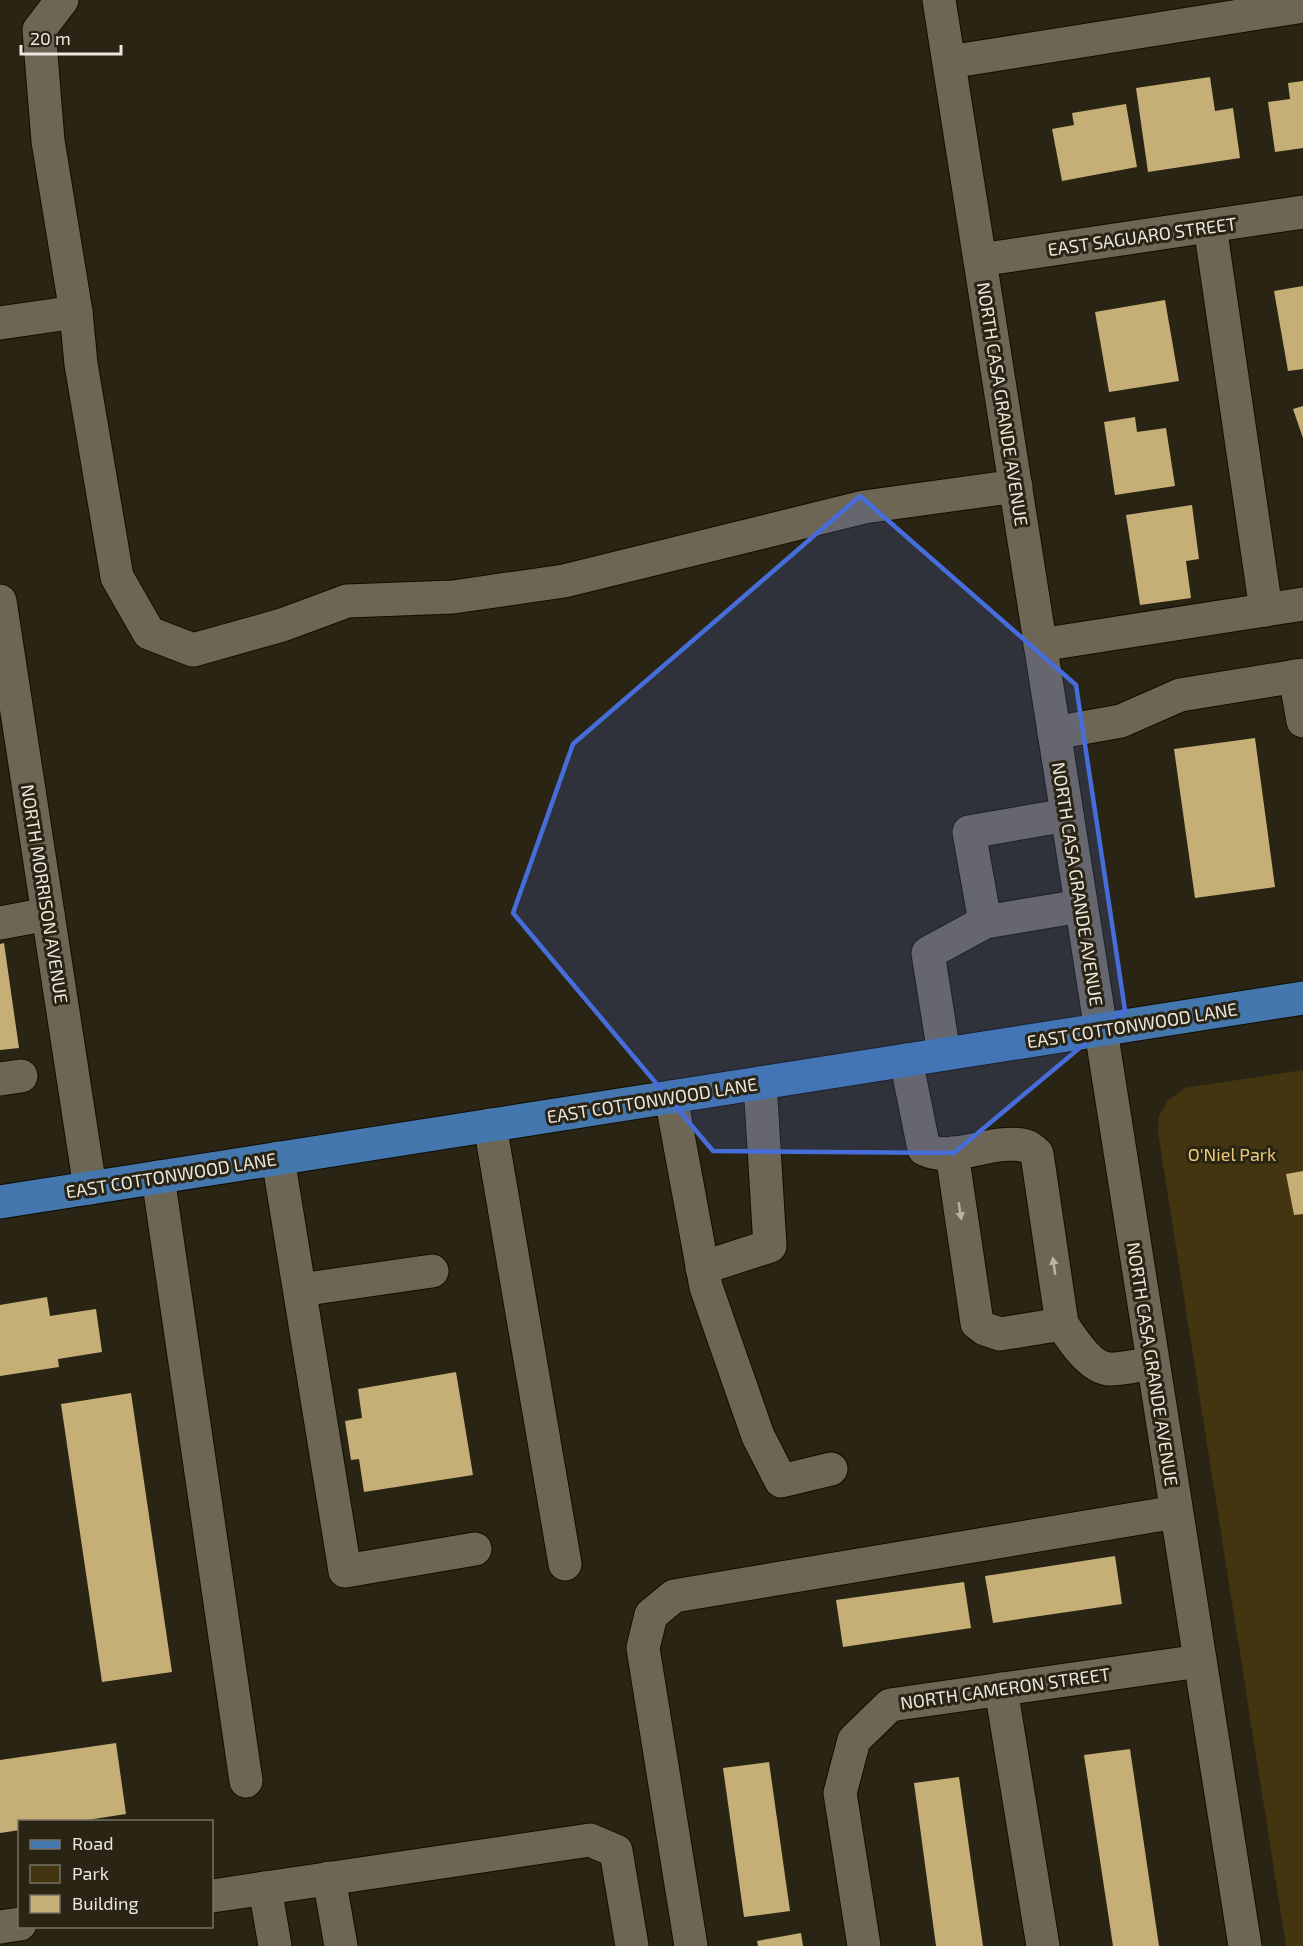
<svg xmlns="http://www.w3.org/2000/svg" width="1303" height="1946" font-family="'Exo 2',sans-serif">
  <rect width="100%" height="100%" fill="#2a2414"/>
  <!-- green -->
  <path fill="#42350f" d="M1303,1070V1946H1286L1158,1132L1159,1116L1168,1100L1185,1088Z"/>
  <!-- building -->
  <g fill="#c6af76">
    <path d="M1210,77L1215,111L1233,108L1240,158L1148,172L1136,88Z"/>
    <path d="M1303,81V148L1275,152L1268,102L1290,99L1288,83Z"/>
    <path d="M1126,104L1137,167L1062,181L1052,129L1074,125L1072,113Z"/>
    <path d="M1303,286V369L1288,371L1274,291Z"/>
    <path d="M1165,300L1179,381L1109,392L1095,312Z"/>
    <path d="M1303,406V438L1293,409Z"/>
    <path d="M1135,417L1137,432L1166,428L1175,486L1115,495L1104,422Z"/>
    <path d="M1192,505L1199,559L1186,561L1191,598L1140,605L1126,515Z"/>
    <path d="M1255,738L1275,887L1195,898L1174,749Z"/>
    <path d="M4,943L19,1048L0,1050V944Z"/>
    <path d="M1303,1171V1214L1294,1215L1286,1174Z"/>
    <path d="M47,1297L50,1316L96,1309L102,1352L58,1359L59,1367L0,1376V1305Z"/>
    <path d="M456,1372L473,1475L364,1492L359,1459L351,1460L345,1421L362,1418L358,1389Z"/>
    <path d="M131,1393L172,1672L102,1682L61,1404Z"/>
    <path d="M1115,1556L1122,1604L993,1623L985,1576Z"/>
    <path d="M964,1582L971,1628L843,1647L836,1600Z"/>
    <path d="M116,1743L126,1814L74,1822H20V1830L0,1833V1760Z"/>
    <path d="M1130,1749L1159,1946H1113L1084,1755Z"/>
    <path d="M769,1762L790,1911L744,1917L723,1768Z"/>
    <path d="M959,1777L983,1946H936L914,1783Z"/>
    <path d="M801,1933L803,1946H758L757,1941Z"/>
  </g>
  <g fill="none" stroke-linecap="round" stroke-linejoin="round">
    <defs>
      <g id="minor">
        <path d="M62,0L39,30L48,141L76,312L81,364L117,577L149,633L193,650L282,625L347,601L453,597L564,581L864,507L1016,486"/>
        <path d="M939,0L1245,1946"/>
        <path d="M949,62L1303,6"/>
        <path d="M1210,226L1266,610"/>
        <path d="M980,260L1303,212"/>
        <path d="M0,323L76,312"/>
        <path d="M0,601L90,1188"/>
        <path d="M1040,645L1303,604"/>
        <path d="M1295,676L1303,721"/>
        <path d="M1054,733L1121,721L1180,695L1303,675"/>
        <path d="M985,922L1081,906"/>
        <path d="M0,923L48,914"/>
        <path d="M944,1054L928,953L985,922L969,832L1067,815"/>
        <path d="M906,1060L924,1149C954,1164 994,1137 1026,1146C1030,1147 1034,1151 1037,1154L1062,1324"/>
        <path d="M0,1079L21,1076"/>
        <path d="M671,1097L706,1287L758,1436L781,1481L831,1469"/>
        <path d="M490,1125L565,1564"/>
        <path d="M952,1153L977,1323L985,1329L1000,1334L1062,1324C1071,1338 1091,1369 1110,1369C1124,1369 1139,1365 1153,1363"/>
        <path d="M278,1158L345,1571L475,1549"/>
        <path d="M158,1177L246,1781"/>
        <path d="M702,1268L770,1246L760,1083"/>
        <path d="M300,1290L432,1271"/>
        <path d="M1001,1689L1043,1946"/>
        <path d="M329,1878L341,1946"/>
        <path d="M265,1888L275,1946"/>
        <path d="M212,1896L590,1840L616,1851L632,1946"/>
        <path d="M0,1927L20,1924"/>
        <path d="M691,1946L643,1648L651,1615L674,1596L1176,1512"/>
        <path d="M864,1946L840,1793L854,1740L890,1705L1200,1661"/>
      </g>
      <path id="major" d="M0,1202L1303,998"/>
    </defs>
    <!-- minor casing -->
    <use href="#minor" stroke="#130d01" stroke-width="35"/>
    <!-- major casing -->
    <use href="#major" stroke="#130d01" stroke-width="35"/>
    <!-- minor -->
    <use href="#minor" stroke="#6e6654" stroke-width="33"/>
    <!-- major -->
    <use href="#major" stroke="#4377ae" stroke-width="33"/>
  </g>
  <!-- one-way arrows -->
  <defs><path id="oneway-solid" d="M-6-.8H1V-3.2L6.5 0L1 3.2V.8H-6Z" transform="scale(1.5)"/></defs>
  <g fill="#b9b3a6">
    <use href="#oneway-solid" transform="translate(960 1211) rotate(81)"/>
    <use href="#oneway-solid" transform="translate(1054 1266) rotate(-98)"/>
  </g>
  <!-- marked area -->
  <path fill="#466dd9" fill-opacity="0.2" stroke="#466dd9" stroke-width="4.5" stroke-linejoin="round" d="M860,496L1076,685L1125,1010L954,1153L713,1151L513,913L573,744Z"/>
  <g text-anchor="middle" dominant-baseline="central" stroke-width="6" stroke-linejoin="round" paint-order="stroke">
    <!-- street labels -->
    <g font-size="18" fill="#ebe7dd" stroke="#2a2414">
      <text transform="translate(1142 236) rotate(-8)">EAST SAGUARO STREET</text>
      <text transform="translate(1003 404) rotate(81)">NORTH CASA GRANDE AVENUE</text>
      <text transform="translate(1078 884) rotate(81)">NORTH CASA GRANDE AVENUE</text>
      <text transform="translate(45 894) rotate(81)">NORTH MORRISON AVENUE</text>
      <text transform="translate(1132 1025) rotate(-9)">EAST COTTONWOOD LANE</text>
      <text transform="translate(652 1100) rotate(-9)">EAST COTTONWOOD LANE</text>
      <text transform="translate(171 1175) rotate(-9)">EAST COTTONWOOD LANE</text>
      <text transform="translate(1153 1364) rotate(81)">NORTH CASA GRANDE AVENUE</text>
      <text transform="translate(1005 1688) rotate(-8)">NORTH CAMERON STREET</text>
    </g>
    <!-- park labels -->
    <g font-size="18" fill="#eaca76" stroke="#2a2414">
      <text x="1232" y="1154">O'Niel Park</text>
    </g>
  </g>
  <!-- legend -->
  <rect x="18" y="1820" width="195" height="108" fill="#2a2414" stroke="#777264" stroke-width="1.5"/>
  <rect x="30" y="1840" width="30" height="9" fill="#4377ae" stroke="#777264" stroke-width="1.5"/>
  <text x="72" y="1850" font-size="18" fill="#ebe7dd">Road</text>
  <rect x="30" y="1865" width="30" height="18" fill="#42350f" stroke="#777264" stroke-width="1.5"/>
  <text x="72" y="1880" font-size="18" fill="#ebe7dd">Park</text>
  <rect x="30" y="1895" width="30" height="18" fill="#c6af76" stroke="#777264" stroke-width="1.5"/>
  <text x="72" y="1910" font-size="18" fill="#ebe7dd">Building</text>
  <!-- scale -->
  <path d="M21 45v9h100v-9" fill="none" stroke="#ebe7dd" stroke-width="3"/>
  <text x="30" y="45" font-size="18" fill="#ebe7dd" stroke="#2a2414" stroke-width="4.5" paint-order="stroke">20 m</text>
</svg>
